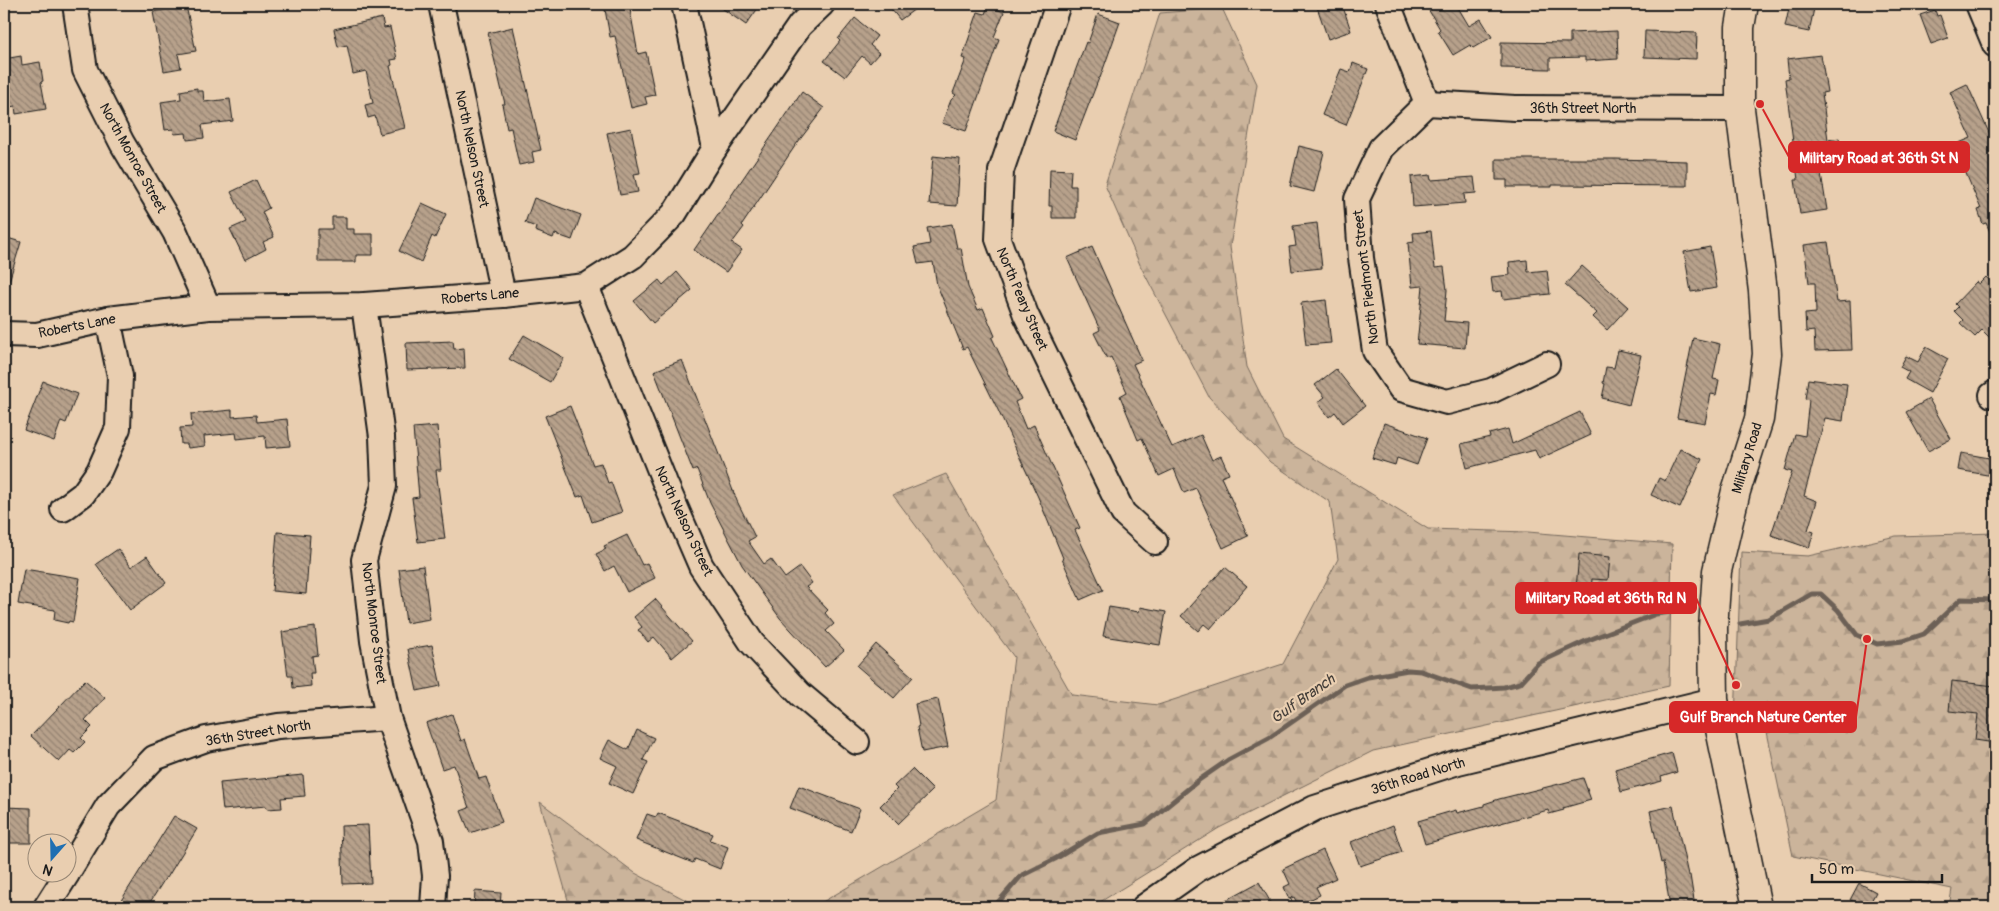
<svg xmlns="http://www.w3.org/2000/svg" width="1999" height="911" font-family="Pangolin,sans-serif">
  <defs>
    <pattern id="forest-firs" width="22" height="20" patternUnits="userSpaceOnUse" patternTransform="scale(1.25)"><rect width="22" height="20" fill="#cbb49b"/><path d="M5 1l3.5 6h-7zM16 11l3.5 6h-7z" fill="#ae9a85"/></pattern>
    <pattern id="building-back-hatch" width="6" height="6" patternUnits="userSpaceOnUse" patternTransform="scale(1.25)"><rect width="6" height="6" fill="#b7a18b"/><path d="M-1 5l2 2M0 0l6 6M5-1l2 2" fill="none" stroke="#948271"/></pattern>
  </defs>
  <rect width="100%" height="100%" fill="#e9ceb0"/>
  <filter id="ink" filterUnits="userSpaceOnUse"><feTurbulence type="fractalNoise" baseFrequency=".02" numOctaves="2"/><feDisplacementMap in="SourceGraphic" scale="10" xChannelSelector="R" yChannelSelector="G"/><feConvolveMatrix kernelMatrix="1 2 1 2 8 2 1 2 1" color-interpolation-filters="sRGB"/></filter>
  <g filter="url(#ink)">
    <!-- forest -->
    <g fill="url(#forest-firs)" stroke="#74685c">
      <path d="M1222,8L1257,84L1230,247L1247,367L1283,439L1428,529L1528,532L1672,544L1669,686L1373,751L1219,828L1092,907H814L996,800L1014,657L893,495L946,474L1072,695L1158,705L1283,664L1338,559L1330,502L1270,462L1209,397L1141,267L1105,185L1160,13Z"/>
      <path d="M1995,533V907H1949L1952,889L1793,856L1766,727L1735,722L1741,552L1808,556L1896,536Z"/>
      <path d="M540,802L635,873L699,907H570Z"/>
    </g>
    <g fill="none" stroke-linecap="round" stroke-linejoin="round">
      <!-- stream -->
      <g stroke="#6c6156" stroke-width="5">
        <path d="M1740,624L1769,619L1812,594H1821L1838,610L1857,635L1877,644L1903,641L1924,634L1961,599L1995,600"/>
        <path d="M994,907L1021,876L1055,859L1098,833L1145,824L1199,780L1228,760L1269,738L1345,685L1368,677L1408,670L1421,671L1472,689L1504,687L1520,683L1538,663L1586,641L1656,614L1686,610"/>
      </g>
    </g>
    <!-- building -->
    <g fill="url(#building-back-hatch)" stroke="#1c1c1c">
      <path d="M604,4H629L638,54L646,52L655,95L645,97L647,104L631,108L615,36L610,37Z"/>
      <path d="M716,4H761L746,25Z"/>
      <path d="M887,4H922L900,20Z"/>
      <path d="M1316,4H1342L1351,31L1328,39Z"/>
      <path d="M1425,4H1456L1469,26L1481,19L1492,37L1473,48L1470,45L1453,55L1438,31L1440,29Z"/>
      <path d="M1790,4H1815L1809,32L1785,27Z"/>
      <path d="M186,6L196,51L178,54L181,68L164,71L153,12Z"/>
      <path d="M988,6L1004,12L994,37L999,39L966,131L942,123L951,100L956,95L953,93L966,59L962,58L978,12L985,14Z"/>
      <path d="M1935,10L1937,16L1940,15L1948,38L1931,44L1920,15Z"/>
      <path d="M1098,14L1120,22L1100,78H1099L1075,140L1053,131L1086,42L1088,43Z"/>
      <path d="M382,18L384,28L390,27L397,59L391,60L392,65L390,66L405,128L380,134L375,116L368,118L365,105L373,103L366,71L353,74L347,45L338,47L334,29Z"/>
      <path d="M855,18L877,36L870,45L879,53L870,63L862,56L845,77L824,61L840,41L838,39Z"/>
      <path d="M513,27L541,150L532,152L534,162L519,165L511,128L507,129L502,104H505L488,33Z"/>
      <path d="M1617,31L1618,59L1585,61V57L1550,58V69L1501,68V42L1570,43V33Z"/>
      <path d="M1645,31L1697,33L1696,59L1644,57Z"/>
      <path d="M1821,55L1827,92L1822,93L1828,140L1839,138L1841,152L1818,155L1827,210L1800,214L1795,180H1798L1785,79L1789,78L1787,59Z"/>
      <path d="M21,56L22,65L40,62L43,81L41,82L46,109L16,114L15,106L5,108L4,59Z"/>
      <path d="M1353,63L1368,69L1346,125L1322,115L1341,69L1350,72Z"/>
      <path d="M1967,84L1995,146V243L1986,223L1983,224L1978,210L1981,209L1954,145L1971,138L1950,92Z"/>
      <path d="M197,88V91H203L204,102L230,99L233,121L202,125L204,138L187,140L186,133L174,134L173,129L165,130L161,102L181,99L180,91Z"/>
      <path d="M802,92L824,108L795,146L742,225L744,227L732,243L742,250L726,272L694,250Z"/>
      <path d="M631,128L640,173L634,174L638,192L620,195L607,133Z"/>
      <path d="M1299,146L1324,152L1314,192L1290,186Z"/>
      <path d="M933,156L960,159L957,206L929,204Z"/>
      <path d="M1496,159H1616L1687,161V186L1552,185V187H1507V180H1496Z"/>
      <path d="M1050,169L1071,170L1070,186H1076V218H1052V206H1049Z"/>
      <path d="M1430,175L1431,180L1474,177L1476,193L1464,194L1465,203L1413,207L1411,177Z"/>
      <path d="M256,180L269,208L262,212L274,237L263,242L266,249L245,260L230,229L246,222L231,192Z"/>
      <path d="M534,198L581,215L572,240L555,234L553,238L535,231L536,227L525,223Z"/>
      <path d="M422,203L446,214L435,238L432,236L421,262L399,251Z"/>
      <path d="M332,217H346V229H354V234H373V255H356V262H318V229H332Z"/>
      <path d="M1317,223L1322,268L1292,271L1289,247L1296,246L1293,226Z"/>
      <path d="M952,224L957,248H961L968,287L978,310L983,308L995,336L992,338L1021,399L1015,402L1026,429L1034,425L1080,528L1075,530L1103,590L1080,600L1062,559L1063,558L1038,497L998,410L967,347L963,349L937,285L933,262L918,264L914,247L930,244L927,228Z"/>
      <path d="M1431,231L1435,268L1444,267L1447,290L1444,321L1467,323L1465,348L1417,344L1423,286L1412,287L1408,243L1414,242L1413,233Z"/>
      <path d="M4,237L21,242L7,288H4Z"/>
      <path d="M1828,242L1837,302L1850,301L1852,350L1815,351L1814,331L1806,332L1805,314L1816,313L1815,283H1809L1804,245Z"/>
      <path d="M1092,247L1142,360L1133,364L1172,447L1201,435L1212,460L1221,456L1229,474L1221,477L1248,536L1223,548L1196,488L1184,493L1174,469L1159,476L1142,438L1138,440L1120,396L1127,392L1111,357L1107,359L1094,333L1100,330L1067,258Z"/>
      <path d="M1710,247L1717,288L1691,292L1684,252Z"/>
      <path d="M1527,260L1528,272L1547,270L1550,294L1503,299L1502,291L1493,292L1491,277L1510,275L1509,262Z"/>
      <path d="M1582,266L1628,307L1607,330L1593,317L1597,313L1565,285Z"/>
      <path d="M677,272L692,290L653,323L634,301L659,280L663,285Z"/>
      <path d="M1986,277L1995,285V343L1982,330L1975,337L1960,323L1963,320L1954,311L1958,307L1955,304L1976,282L1979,284Z"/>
      <path d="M1326,300L1331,343L1306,345L1301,303Z"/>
      <path d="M524,335L564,358L550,382L509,359Z"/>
      <path d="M1693,338L1720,344L1713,379L1719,380L1716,395L1711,394L1705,423L1677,418Z"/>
      <path d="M453,341L454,349L464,348L465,368L407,370L406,343Z"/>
      <path d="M1926,347L1948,359L1930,393L1905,379L1909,372L1900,367L1906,356L1918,362Z"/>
      <path d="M1618,350L1641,355L1629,405L1602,398L1605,384L1603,383L1606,367L1614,368Z"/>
      <path d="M682,360L737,501L755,537L748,541L764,564L771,559L785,578L800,567L812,583L806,587L828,610L825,613L834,624L826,631L844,650L825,667L780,618L742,565L710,503L697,469L693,471L654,371Z"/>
      <path d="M1336,369L1365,406L1343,423L1335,412L1329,417L1318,402L1325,397L1315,385Z"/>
      <path d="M1808,379L1847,384L1843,421L1825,418L1804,496L1817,501L1808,530L1814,532L1809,548L1771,535L1792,472L1785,470L1795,434L1805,436L1809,400L1805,399Z"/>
      <path d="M43,381L77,394L66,423L61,421L54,441L24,430Z"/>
      <path d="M1929,399L1951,439L1928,451L1906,412Z"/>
      <path d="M570,406L593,465L601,463L608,483L611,482L622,512L592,522L583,495L577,497L545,416Z"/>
      <path d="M232,410V417L256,415L257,422L287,419L290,446L266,448L265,436L237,439L236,433L204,436L205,446L188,448L187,444H181L180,428L192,427L191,414Z"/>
      <path d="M1580,412L1591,435L1539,459L1535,450L1467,468L1461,444L1490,437L1489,434L1508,429L1512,444Z"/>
      <path d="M1384,423L1427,438L1417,465L1397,458L1395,465L1372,458Z"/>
      <path d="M437,426L441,470H436L445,539L418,542L412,498L419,497L413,428Z"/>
      <path d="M1680,449L1702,459L1680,508L1651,495L1659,478L1665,481Z"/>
      <path d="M1961,453L1995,459L1993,476L1958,470Z"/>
      <path d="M277,532L310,535L306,594L272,591Z"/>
      <path d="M627,535L642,565L647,563L655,578L627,592L614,566L605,571L596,554L606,549L604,546Z"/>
      <path d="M118,549L131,567L147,556L166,583L130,610L96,564Z"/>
      <path d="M1579,554L1610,557L1608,580L1592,579L1591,591L1576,589Z"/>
      <path d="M423,566L430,619L406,623L399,569Z"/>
      <path d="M1225,567L1247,586L1210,629L1204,624L1198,631L1181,616Z"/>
      <path d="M24,569L80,578L73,622L69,621L68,623L54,620L55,610L18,604Z"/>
      <path d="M655,599L692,641L672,658L654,637L648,642L638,630L642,627L634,617Z"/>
      <path d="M1109,607L1139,612L1140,607L1166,612L1160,645L1103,636Z"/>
      <path d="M315,627L318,655L312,656L314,673H310L311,686L293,688L292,676H288L282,632Z"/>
      <path d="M876,644L913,677L894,698L857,666Z"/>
      <path d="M432,645L441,686L417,691L408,649Z"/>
      <path d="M85,680L105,698L85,720L92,727L81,738L85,742L74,753L70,750L59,762L31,736Z"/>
      <path d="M1952,681L1995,686V743L1975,740L1978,714L1949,711Z"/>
      <path d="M938,699L948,747L922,752L917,727L919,726L915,704Z"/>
      <path d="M452,714L461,741L465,739L479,779L486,777L502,822L470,833L461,811L469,808L454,765L442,769L426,723Z"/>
      <path d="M637,730L654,738L643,760L648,762L633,794L609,783L617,766L600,758L609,740L628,750Z"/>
      <path d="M1672,753L1677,772L1661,777L1662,781L1621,792L1615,769Z"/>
      <path d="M912,769L933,790L898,824L880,806L897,789L894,786Z"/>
      <path d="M303,775L305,796L281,798L282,808L267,809L266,806L223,810L220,783Z"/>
      <path d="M1583,778L1591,800L1563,808L1564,810L1549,814L1548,810L1425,844L1418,821L1456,810L1457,813L1484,806V804L1499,799Z"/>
      <path d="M799,786L860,809L851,831L790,808Z"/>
      <path d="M1673,806L1688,875H1690L1695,907H1670L1663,862L1661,863L1650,811Z"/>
      <path d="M4,807L31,808V843H4Z"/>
      <path d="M658,813L713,834L710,840L728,847L720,869L695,859L693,863L636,840L647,814L656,817Z"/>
      <path d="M174,816L197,829L167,878L166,877L147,907H117Z"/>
      <path d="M368,825L371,883L343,884L341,826Z"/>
      <path d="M1393,825L1402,852L1360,866L1351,842Z"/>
      <path d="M1323,850L1336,878L1316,887L1320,895L1298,905L1294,897L1289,899L1284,887L1290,884L1283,869Z"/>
      <path d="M1259,882L1271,903L1264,907H1213Z"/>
      <path d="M1859,883L1876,892L1868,907H1852L1855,902L1850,900Z"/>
      <path d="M475,891L501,893L500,907H474Z"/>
    </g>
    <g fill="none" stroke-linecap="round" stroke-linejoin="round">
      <defs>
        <g id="minor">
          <path d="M75,4L85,70L122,143L175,232L208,307"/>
          <path d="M441,4L503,295"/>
          <path d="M684,4L715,148"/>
          <path d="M1058,4L1001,171L998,239L1026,315L1123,513L1155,542"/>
          <path d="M1388,4L1427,103"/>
          <path d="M1978,4L1995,45"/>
          <path d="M1427,103L1381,148L1357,199L1361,258L1375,351L1401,389L1447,402L1491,391L1547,364"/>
          <path d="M1427,103L1515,108L1740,109"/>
          <path d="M586,286L665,483L701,566L752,643L800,694L857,742"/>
          <path d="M364,305L382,437L384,486L364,560L373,641L388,718L431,841L435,876L433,907"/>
          <path d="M4,334L37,335L108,319L208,307L364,305L503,295L586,286L633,256L674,214L715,148L800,25L822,4"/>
          <path d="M1992,395L1995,393"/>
          <path d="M63,509L83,494L99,471L118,428L120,376L108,319"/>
          <path d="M68,872L108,806L154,758L206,739L278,726L388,718"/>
          <path d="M46,907L67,874"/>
          <path d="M1144,907L1198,869L1315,808L1458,762L1714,700"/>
        </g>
        <path id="major" d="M1744,4L1740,27V109L1763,291L1767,354L1759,419L1736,491L1717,571L1713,628L1714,700L1757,907"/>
      </defs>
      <!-- minor casing -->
      <use href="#minor" stroke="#1c1c1c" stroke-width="28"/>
      <!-- major casing -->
      <use href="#major" stroke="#1c1c1c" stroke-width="31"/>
      <!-- minor -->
      <use href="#minor" stroke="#e9ceb0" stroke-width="24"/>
      <!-- major -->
      <use href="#major" stroke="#e9ceb0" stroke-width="28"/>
    </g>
  </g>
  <g text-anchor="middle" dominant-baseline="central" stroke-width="4.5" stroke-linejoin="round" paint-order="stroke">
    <!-- street labels -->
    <g font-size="14" fill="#1c1c1c" stroke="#e9ceb0">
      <text x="1583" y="108">36th Street North</text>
      <text transform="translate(472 149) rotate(78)">North Nelson Street</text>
      <text transform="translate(133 158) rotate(61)">North Monroe Street</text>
      <text transform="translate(1366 277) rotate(-97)">North Piedmont Street</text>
      <text transform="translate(480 296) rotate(-5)">Roberts Lane</text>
      <text transform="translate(1022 299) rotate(67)">North Peary Street</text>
      <text transform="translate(77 326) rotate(-11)">Roberts Lane</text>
      <text transform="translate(1747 458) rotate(-73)">Military Road</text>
      <text transform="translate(684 521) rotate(65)">North Nelson Street</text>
      <text transform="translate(374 623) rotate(83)">North Monroe Street</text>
      <text transform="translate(258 733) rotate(-9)">36th Street North</text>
      <text transform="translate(1418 776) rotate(-17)">36th Road North</text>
    </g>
    <!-- water labels -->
    <g font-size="15" font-style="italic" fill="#443e39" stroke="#e9ceb0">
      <text transform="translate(1303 699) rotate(-35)">Gulf Branch</text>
    </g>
  </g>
  <!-- callouts -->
  <path fill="none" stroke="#d62828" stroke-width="2" d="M1760 104L1789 157M1736 685L1696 598M1867 639L1856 717"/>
  <g fill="#d62828" stroke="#e9ceb0" stroke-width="2">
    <circle cx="1760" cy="104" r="5"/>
    <circle cx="1736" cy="685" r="5"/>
    <circle cx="1867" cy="639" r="5"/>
  </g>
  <g fill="#d62828" stroke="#d62828" stroke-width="2">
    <rect x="1789" y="142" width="180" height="30" rx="5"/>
    <rect x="1516" y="583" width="180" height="30" rx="5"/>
    <rect x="1670" y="702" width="186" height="30" rx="5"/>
  </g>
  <g font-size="15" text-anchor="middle" font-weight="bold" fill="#fff">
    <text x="1879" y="163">Military Road at 36th St N</text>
    <text x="1606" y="603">Military Road at 36th Rd N</text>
    <text x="1763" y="722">Gulf Branch Nature Center</text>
  </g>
  <!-- margin -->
  <rect width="1999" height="911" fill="none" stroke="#e9ceb0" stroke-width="20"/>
  <rect x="10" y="10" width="1979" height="891" fill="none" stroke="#1c1c1c" stroke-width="2" filter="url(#ink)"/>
  <!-- north arrow -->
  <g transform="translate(52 858) rotate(200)"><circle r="24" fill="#e9ceb0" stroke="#978775"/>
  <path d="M0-4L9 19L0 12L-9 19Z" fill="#1f6fb2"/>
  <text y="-8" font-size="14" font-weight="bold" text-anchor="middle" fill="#1c1c1c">N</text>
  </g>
  <!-- scale -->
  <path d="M1812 874v8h130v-8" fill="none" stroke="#1c1c1c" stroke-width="2.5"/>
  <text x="1819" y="874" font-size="15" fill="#1c1c1c" stroke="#e9ceb0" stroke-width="4" paint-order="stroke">50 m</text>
</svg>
